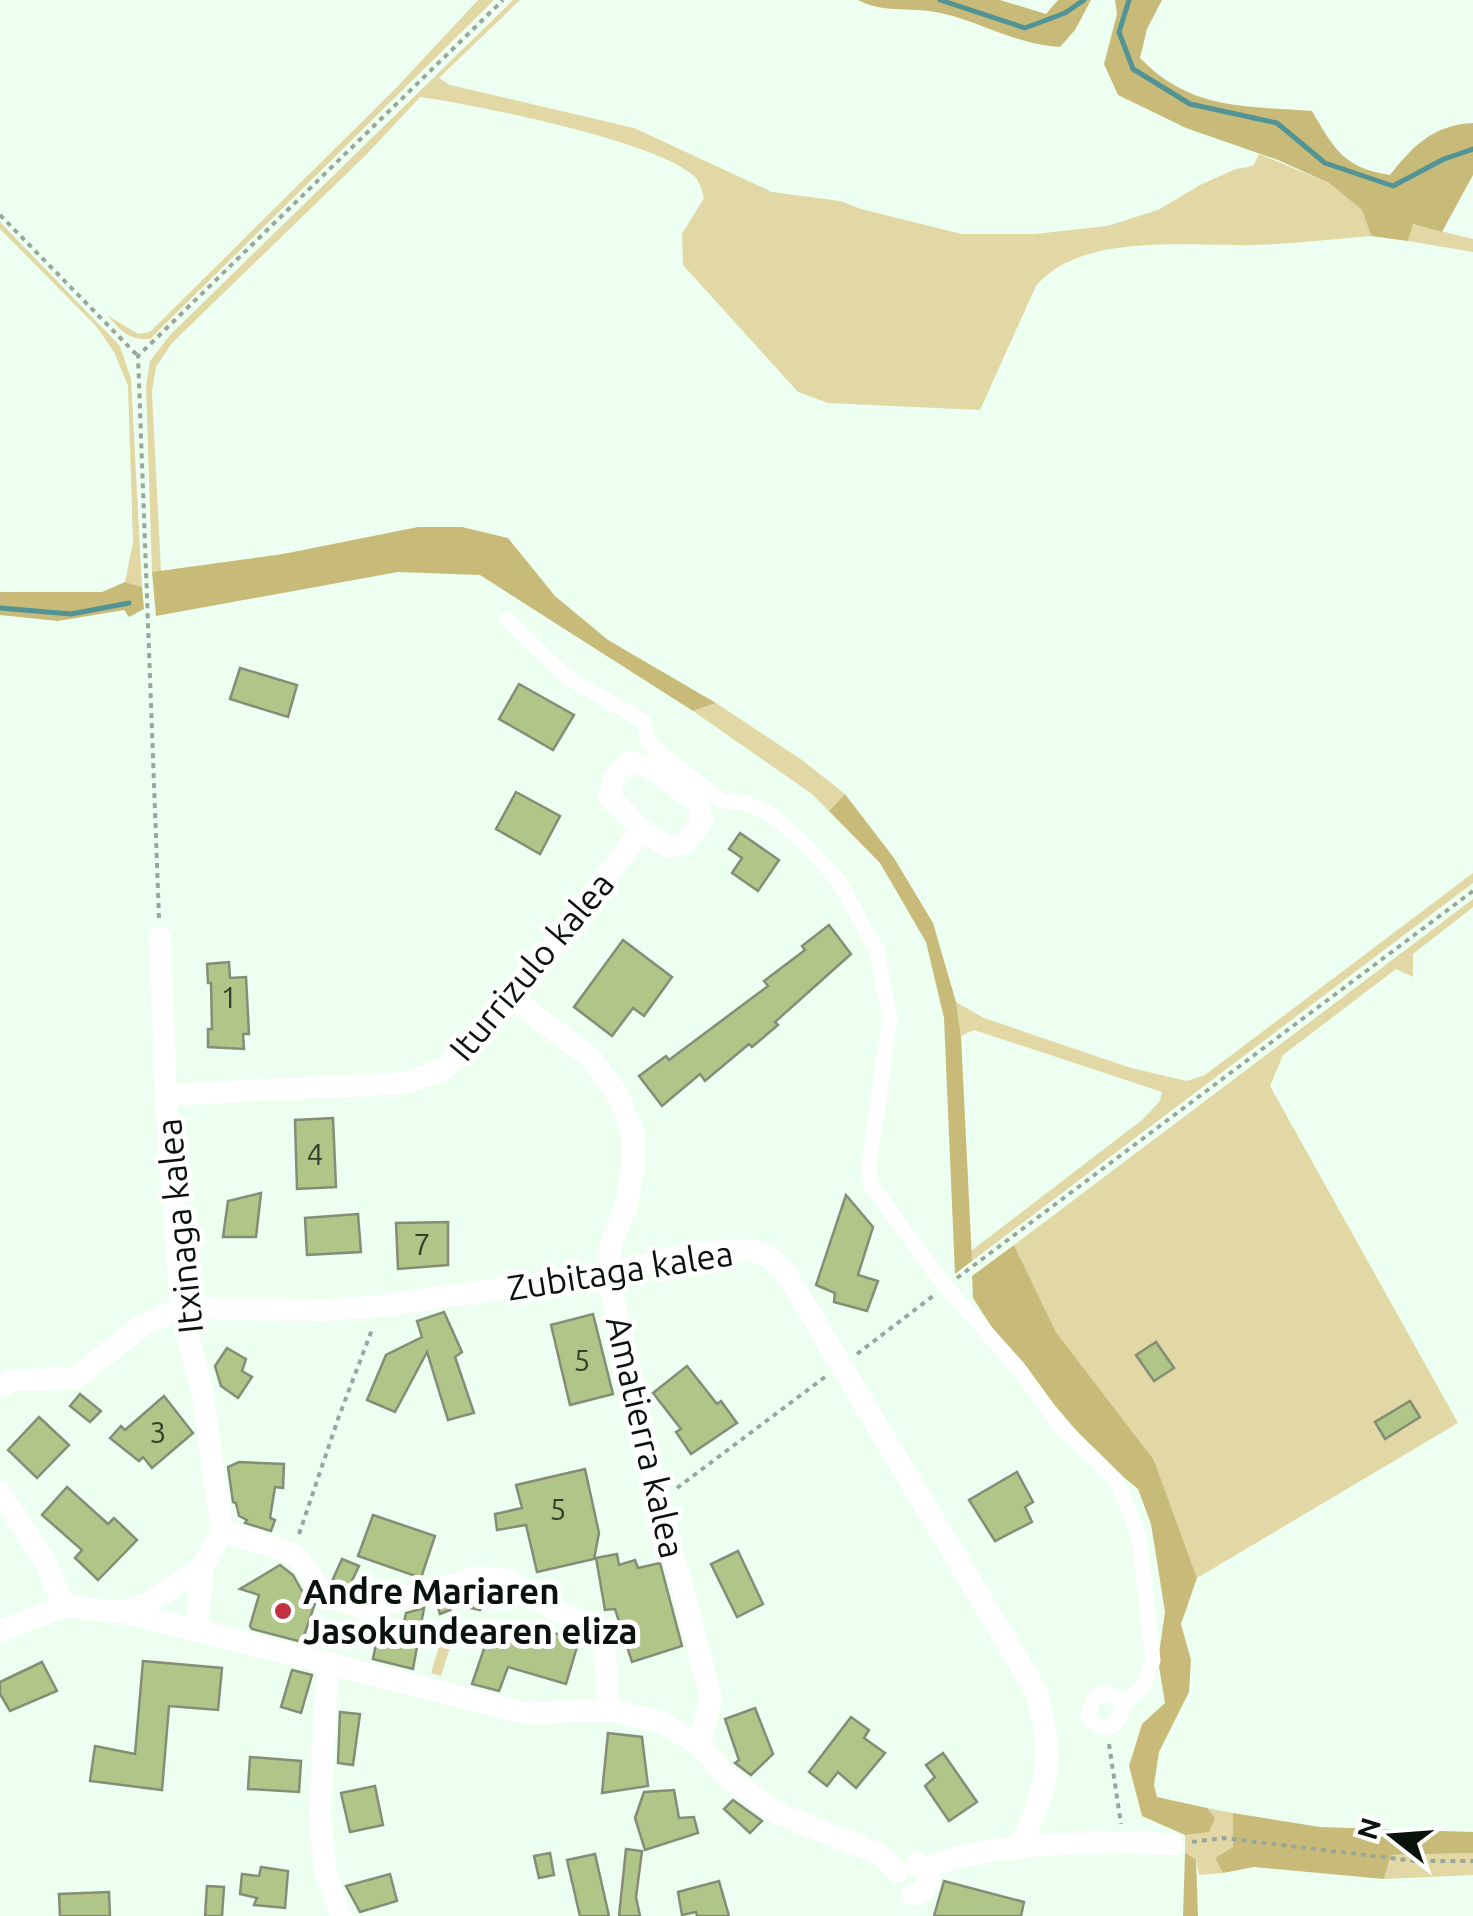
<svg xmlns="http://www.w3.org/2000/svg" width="1473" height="1916" font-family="Ubuntu,sans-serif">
  <rect width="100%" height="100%" fill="#edfff0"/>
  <!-- green -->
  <g fill="#e2d8a5">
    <path d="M478,0H494L150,339C128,340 121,331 107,315L138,334L150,332L397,87Z"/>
    <path d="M513,0H520L439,78L450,85L634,128L772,192L840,201L861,209L962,234H1035L1107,226L1158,210L1202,184L1236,169L1253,166L1259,154L1329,183L1362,210L1371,236C1333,239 1294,244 1256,245C1191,247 1082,231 1036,286L980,410L828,403L798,392L683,265L682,234L704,198C702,191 700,183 695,177C658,141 476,105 420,97L367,154L172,343L156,367L152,392L161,571L152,572L146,386L150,361L171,334Z"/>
    <path d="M0,222L120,346L131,379L142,587L125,582L133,543L128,386L114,352L96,326L0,229Z"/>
    <path d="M1412,224L1473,239V252L1408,241Z"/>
    <path d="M716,703L802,760L845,794L829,811L812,794L693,711Z"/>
    <path d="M1473,873V883L972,1261L971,1251L1142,1120L1160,1101L1162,1092L974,1030L961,1036L956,1002L984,1018L1131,1068L1187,1081L1205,1075Z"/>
    <path d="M1473,899V907L1413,954V977L1396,969L1283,1055L1270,1086L1458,1423L1197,1578L1154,1460L1056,1332L1014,1245Z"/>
    <path d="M450,1610L461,1613L441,1676L431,1673Z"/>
    <path d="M1207,1808L1233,1813V1848L1215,1858L1223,1873L1199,1875L1196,1859L1185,1853V1835L1209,1831L1215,1818Z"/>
    <path d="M1473,1853V1875L1384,1879L1391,1855Z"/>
  </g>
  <!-- forest -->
  <g fill="#c8bb7a">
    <path d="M858,0H1000L1046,14L1058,0H1091L1075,30L1060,47C1010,44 974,17 929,11C904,8 880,12 858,0Z"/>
    <path d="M1115,0H1162L1147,29L1140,58C1190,110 1245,106 1312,111C1334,149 1344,168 1390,175C1413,146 1433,125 1473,123V175L1442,232L1413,224L1408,241L1371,236L1362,210L1329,183L1278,160L1186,128L1118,95L1104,64L1117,14Z"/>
    <path d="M418,527H462L508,538L555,596L608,640L716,703L693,711L480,575L398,572L156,616L152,572L283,554Z"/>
    <path d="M125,582L142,587L144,609L129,617L124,610L58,621L0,615V592H102Z"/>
    <path d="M845,794L894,858L933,923L956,1002L961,1036L972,1261L955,1274L944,1018L926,942L880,863L829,811Z"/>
    <path d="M1014,1245L1056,1332L1154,1460L1197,1578L1181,1624L1191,1660L1189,1692L1159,1752L1154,1785L1157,1797L1207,1808L1215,1818L1209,1832L1185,1835L1142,1816L1129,1766L1142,1724L1165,1703L1158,1660L1165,1612L1151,1524L1138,1489L1097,1455L1002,1343L973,1298L972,1276Z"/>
    <path d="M1233,1813L1320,1827L1473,1832V1853L1391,1855L1384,1879L1254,1867L1223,1873L1215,1858L1233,1847Z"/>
    <path d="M1185,1853L1196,1859L1198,1916H1183Z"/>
  </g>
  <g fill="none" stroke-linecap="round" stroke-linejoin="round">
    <!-- stream -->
    <g stroke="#529396" stroke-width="5">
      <path d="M940,0L1025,28L1065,13L1084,0"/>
      <path d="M1129,0L1119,32L1133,69L1190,104L1277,123L1325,163L1393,186L1444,159L1473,149"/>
      <path d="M0,608L71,614L129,603"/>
    </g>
  </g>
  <!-- building -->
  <g fill="#b0c688" stroke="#848d76" stroke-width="2.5">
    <path d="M240,668L297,685L288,717L230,699Z"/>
    <path d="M519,684L574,715L553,750L499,719Z"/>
    <path d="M516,792L560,816L540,854L496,829Z"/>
    <path d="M740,833L779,860L758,891L732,873L742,858L729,849Z"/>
    <path d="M829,925L851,954L775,1022L778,1025L752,1047L749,1044L705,1081L700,1074L662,1106L639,1076L666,1056L669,1060L768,986L764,981L805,950L802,946Z"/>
    <path d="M623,940L672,977L644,1016L633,1008L612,1036L574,1007Z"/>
    <path d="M229,962L230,978L246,977L249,1034H243L244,1049L208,1047V1029H212L211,983H208L207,964Z"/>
    <path d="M333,1118L336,1187L297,1189L295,1120Z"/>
    <path d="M261,1193L256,1237H223L228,1201Z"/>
    <path d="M846,1195L873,1227L858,1275L878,1281L867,1311L834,1302L835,1293L816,1285Z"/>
    <path d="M358,1214L361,1252L307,1255L305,1218Z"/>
    <path d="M448,1222V1265L398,1269L396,1223Z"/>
    <path d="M444,1312L462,1352L455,1357L474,1413L448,1420L427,1352L395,1412L367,1400L386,1355L422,1337L417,1321Z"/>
    <path d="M593,1314L613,1394L570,1405L551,1325Z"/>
    <path d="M1156,1342L1174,1368L1154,1381L1136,1355Z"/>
    <path d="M227,1348L246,1359L242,1371L252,1377L238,1398L221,1386L215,1366Z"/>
    <path d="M687,1366L717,1404L721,1401L737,1423L691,1454L676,1432L681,1429L653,1393Z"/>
    <path d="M80,1394L101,1411L90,1422L70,1406Z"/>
    <path d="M164,1396L193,1433L152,1468L143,1457L139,1461L110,1438L121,1426L125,1430Z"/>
    <path d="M1410,1401L1420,1417L1385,1439L1375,1422Z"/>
    <path d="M39,1417L69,1445L37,1478L8,1450Z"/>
    <path d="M239,1462L284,1464L283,1488L275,1487L270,1518L275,1520L271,1531L245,1523L247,1520L239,1516L236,1503L233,1502L228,1467Z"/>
    <path d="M585,1469L599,1533L594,1559L537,1572L526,1525L497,1530L495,1514L522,1508L516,1485Z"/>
    <path d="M1017,1472L1033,1502L1025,1507L1032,1522L995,1541L969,1500Z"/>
    <path d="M67,1487L108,1524L114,1518L137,1540L98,1580L75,1558L82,1550L42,1515Z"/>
    <path d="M373,1515L435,1536L421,1578L358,1556Z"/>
    <path d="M738,1551L763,1604L737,1617L711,1564Z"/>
    <path d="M617,1554L619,1565L635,1560L638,1568L660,1563L682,1646L632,1662L615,1609L605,1610L596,1558Z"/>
    <path d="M342,1559L359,1566L349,1587L333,1579Z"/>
    <path d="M280,1565L293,1575L302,1591L315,1603L302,1642L252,1629L250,1626L259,1595L240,1589Z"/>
    <path d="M480,1592L484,1593L480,1610L452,1604L450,1610L440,1614L437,1604Z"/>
    <path d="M424,1608L413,1669L373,1659L380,1623L403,1627L406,1613Z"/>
    <path d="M519,1623L579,1640L566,1684L508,1667L499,1691L472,1684L492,1625L514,1637Z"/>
    <path d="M143,1661L222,1668L218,1710L169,1706L162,1790L90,1781L95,1746L135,1754Z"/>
    <path d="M42,1662L57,1691L10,1711L0,1694V1682Z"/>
    <path d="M292,1670L312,1675L301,1713L281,1707Z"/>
    <path d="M755,1708L773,1754L751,1775L735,1763L739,1760L725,1719Z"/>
    <path d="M340,1712L360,1714L353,1765L338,1763Z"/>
    <path d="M851,1717L869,1730L864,1738L885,1753L856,1788L838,1772L827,1786L809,1772Z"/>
    <path d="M608,1733L642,1737L648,1786L602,1793Z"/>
    <path d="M943,1753L977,1802L949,1821L925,1786L935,1777L926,1765Z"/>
    <path d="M250,1757L301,1761L299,1792L248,1789Z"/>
    <path d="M375,1786L383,1825L350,1832L341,1793Z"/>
    <path d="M674,1790L679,1818L694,1817L698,1833L645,1850L635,1818L644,1792Z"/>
    <path d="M733,1800L762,1821L750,1833L724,1809Z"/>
    <path d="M626,1849L642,1851L636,1897L640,1916H619Z"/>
    <path d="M550,1853L554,1875L539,1878L534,1856Z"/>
    <path d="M595,1854L609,1916H580L567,1860Z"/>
    <path d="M261,1867L288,1871L285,1908L254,1905L257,1898L240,1894L242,1874L259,1876Z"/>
    <path d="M390,1874L397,1901L360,1912L346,1886Z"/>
    <path d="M719,1881L729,1916H697L696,1912L682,1915L678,1892Z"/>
    <path d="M944,1881L1024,1902L1021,1916H934Z"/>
    <path d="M207,1886L224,1887L222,1916H205Z"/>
    <path d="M109,1892L110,1916H60L59,1894Z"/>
  </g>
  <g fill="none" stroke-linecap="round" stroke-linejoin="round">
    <!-- path -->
    <g stroke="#99a79b" stroke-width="4" stroke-dasharray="5 5" stroke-linecap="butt">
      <path d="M0,215L138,356"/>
      <path d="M159,918L138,356L503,0"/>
      <path d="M957,1278L1473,891"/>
      <path d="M857,1354L933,1296"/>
      <path d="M677,1488L825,1377"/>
      <path d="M299,1534L338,1419L373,1327"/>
      <path d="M1109,1744L1121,1824"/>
      <path d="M1192,1842L1223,1838L1415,1861H1473"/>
    </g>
    <!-- pedestrian -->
    <path stroke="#fff" stroke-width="15" d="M507,619L568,678L643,721L649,744L722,801L745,803L772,815L811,850L839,882L877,950L890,1020L869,1165L871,1185L945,1286L1019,1369L1058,1423L1116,1480L1139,1536L1153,1661L1142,1688L1122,1704C1121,1729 1103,1737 1087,1716L1096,1696L1110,1694L1122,1704"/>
    <!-- minor -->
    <g stroke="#fff" stroke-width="22">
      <path d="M630,762L650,768L698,803L702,821L684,844L668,847L642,830L609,796L615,776Z"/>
      <path d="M160,937L166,1095L181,1308L202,1390L222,1531L202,1568L197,1628"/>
      <path d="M513,999L591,1058L617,1093L633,1133V1167L627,1204L611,1244L608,1273L659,1501L711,1697L700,1745"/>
      <path d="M166,1095L406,1083L444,1069L513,999L642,830"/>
      <path d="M0,1387L13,1380L74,1379L143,1325L181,1308L326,1310L381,1306L608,1273L702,1252L752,1250L769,1257L786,1273L1036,1691C1056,1763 1048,1780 1020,1848"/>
      <path d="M0,1492L46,1562L64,1606"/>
      <path d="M222,1531L292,1553L305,1565L317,1585L331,1597L366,1609L479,1577L509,1580L553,1609L586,1624L604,1645L609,1710"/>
      <path d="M123,1612L146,1604L202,1568"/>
      <path d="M0,1631L64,1606L123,1612L525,1713L609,1710L661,1722L700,1745L726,1776L777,1813L879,1854L897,1872"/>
      <path d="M328,1663L320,1816L326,1873L341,1916"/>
      <path d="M925,1869C987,1840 1104,1842 1172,1844"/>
      <path d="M913,1895L924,1890L929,1880L925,1869L916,1863"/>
    </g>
  </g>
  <!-- markers -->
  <circle fill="#c23140" stroke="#fff" stroke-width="4" cx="283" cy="1611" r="10"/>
  <g text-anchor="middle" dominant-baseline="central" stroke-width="10" stroke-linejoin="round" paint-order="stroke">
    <!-- number labels -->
    <g font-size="30" fill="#343f2b">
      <text x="229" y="997">1</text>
      <text x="315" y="1154">4</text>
      <text x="422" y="1244">7</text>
      <text x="582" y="1360">5</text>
      <text x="158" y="1432">3</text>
      <text x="558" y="1509">5</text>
    </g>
    <!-- street labels -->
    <g font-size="35" fill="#0a120c" stroke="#fff">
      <text transform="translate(531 966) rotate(-50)">Iturrizulo kalea</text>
      <text transform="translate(179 1226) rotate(-96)">Itxinaga kalea</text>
      <text transform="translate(620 1270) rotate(-9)">Zubitaga kalea</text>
      <text transform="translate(646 1437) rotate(77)">Amatierra kalea</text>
    </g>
    <!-- poi labels -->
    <g font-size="35" font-weight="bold" fill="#0a120c" stroke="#fff" text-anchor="start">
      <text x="303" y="1591">Andre Mariaren<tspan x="303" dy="40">Jasokundearen eliza</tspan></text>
    </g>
  </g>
  <!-- north arrow -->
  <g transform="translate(1393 1836) rotate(287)" stroke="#ffffff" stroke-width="8" paint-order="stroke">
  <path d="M0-8L18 38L0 25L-18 38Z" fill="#0a120c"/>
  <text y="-15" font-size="28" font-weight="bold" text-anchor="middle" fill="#0a120c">N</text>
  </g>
</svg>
